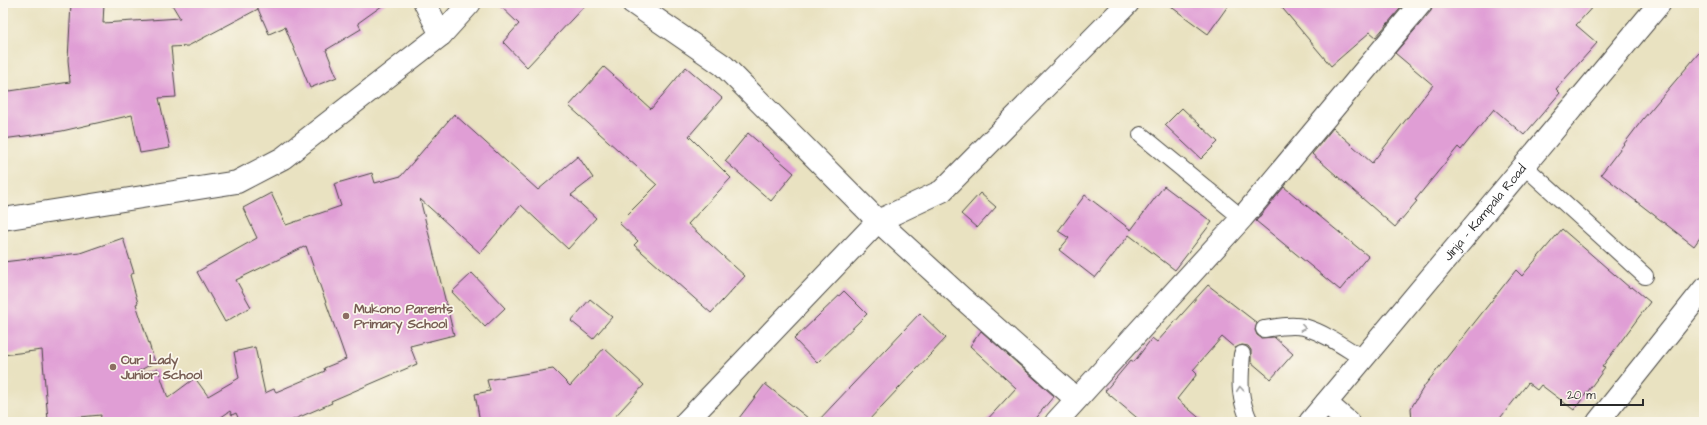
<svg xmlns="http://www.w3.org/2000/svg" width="1707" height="425" font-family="'Architects Daughter',sans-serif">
  <rect width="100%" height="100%" fill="#fbf7ec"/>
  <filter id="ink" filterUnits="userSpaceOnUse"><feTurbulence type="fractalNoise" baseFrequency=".025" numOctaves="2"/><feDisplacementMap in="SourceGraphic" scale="8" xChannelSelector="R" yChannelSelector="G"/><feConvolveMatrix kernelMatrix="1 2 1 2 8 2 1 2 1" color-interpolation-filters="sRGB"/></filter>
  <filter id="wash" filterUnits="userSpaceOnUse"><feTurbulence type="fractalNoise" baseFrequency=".012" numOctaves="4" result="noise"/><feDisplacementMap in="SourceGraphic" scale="16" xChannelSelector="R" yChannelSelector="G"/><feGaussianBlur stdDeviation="0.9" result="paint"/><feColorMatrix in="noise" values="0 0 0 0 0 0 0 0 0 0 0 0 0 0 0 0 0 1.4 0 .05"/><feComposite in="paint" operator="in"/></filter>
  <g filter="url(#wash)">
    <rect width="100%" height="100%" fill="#e9e2c1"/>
    <g id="blocks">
      <!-- building -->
      <g fill="#e09ed5">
        <path d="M71,3H104L103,23L180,18L171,3H386L358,23L361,29L326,50L337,77L310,88L285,27L269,34L258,9L188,46L171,47L176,97L159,98L170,148L140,153L132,115L62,131L3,139V92L70,82L68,60Z"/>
        <path d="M497,3H587L527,67L503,42L519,24Z"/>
        <path d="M1166,3H1230L1208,34Z"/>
        <path d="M1278,3H1405L1376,37L1370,32L1331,66Z"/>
        <path d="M1433,3H1596L1576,25L1597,43L1556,89L1560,93L1524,135L1494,109L1461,150L1458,147L1415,200L1417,201L1395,227L1312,154L1333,128L1372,163L1433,85L1395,53L1431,11Z"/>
        <path d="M1704,47V232L1694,246L1601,174L1643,119Z"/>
        <path d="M604,67L651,109L686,67L722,98L689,136L731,178L688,224L745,276L711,313L634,245L638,241L619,223L657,185L569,106Z"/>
        <path d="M1182,108L1218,142L1201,159L1165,125Z"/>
        <path d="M454,114L538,190L578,156L593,178L571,195L596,218L568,249L521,205L480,253L420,199L454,335L410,346L417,364L331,401L332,403L288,422H240L236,413L232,415L230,411L214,422H100L101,415L48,420L42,350L3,355V262L80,253L123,238L134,273L130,275L138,303L136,304L155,362L132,375L158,369L168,398L195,378L208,396L239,378L234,352L255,347L265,393L274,389L276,392L325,371L324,368L346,359L306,246L236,280L251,307L225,322L197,272L257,238L243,208L271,193L286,225L341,206L334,184L372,173L375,183L401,176Z"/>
        <path d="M748,133L794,173L771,201L725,161Z"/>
        <path d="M1164,186L1212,222L1175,270L1129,235L1095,278L1059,250L1069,238L1058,231L1085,195L1131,230Z"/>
        <path d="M1284,187L1368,256L1340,290L1256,221Z"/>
        <path d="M980,193L996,207L977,228L961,214Z"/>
        <path d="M1562,229L1630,288L1632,287L1650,302L1602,367L1605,368L1574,410L1541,385L1537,390L1528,383L1497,422H1412L1411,408L1425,385L1516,270L1522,276Z"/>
        <path d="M472,273L505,308L485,327L452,292Z"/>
        <path d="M1208,285L1257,323L1255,330L1257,335L1261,338L1274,337L1293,354L1271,379L1251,362V350L1248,346L1242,345L1235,348L1222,337L1193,370L1197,374L1177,399L1204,422H1142L1105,391L1131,360L1134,362L1152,338L1157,342Z"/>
        <path d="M844,291L867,314L817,363L794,339Z"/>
        <path d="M590,299L612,317L593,339L571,321Z"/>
        <path d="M920,313L946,338L867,422H817Z"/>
        <path d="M981,331L1054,396L1032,422H985L1016,388L970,346Z"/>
        <path d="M604,348L644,385L610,422H480L475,394L490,391L487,380L553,369L570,386Z"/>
        <path d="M765,384L813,422H736Z"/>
      </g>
    </g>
  </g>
  <g filter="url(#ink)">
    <use href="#blocks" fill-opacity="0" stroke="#484642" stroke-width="1"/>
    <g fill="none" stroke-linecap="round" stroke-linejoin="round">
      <defs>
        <g id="lane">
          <path d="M1141,135L1242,218"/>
          <path d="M1524,166L1645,276"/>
          <path d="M1264,329C1277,327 1292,324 1304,327C1325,333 1344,347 1362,358"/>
          <path d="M1242,354C1240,382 1238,396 1250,422"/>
        </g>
        <g id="street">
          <path d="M425,3L441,35"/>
          <path d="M633,3L724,66L878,221L962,298L1076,399"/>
          <path d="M1326,403L1348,422"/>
          <path d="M686,422L878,221L942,191L1128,3"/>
          <path d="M1056,422L1242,218L1421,3"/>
          <path d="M1598,422L1704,289"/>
        </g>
        <path id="secondary" d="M3,219L237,182L283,158L441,35L470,3"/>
        <g id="highway">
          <path id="s1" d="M1310,422L1660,3"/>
        </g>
      </defs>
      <!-- lane casing -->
      <use href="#lane" stroke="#484642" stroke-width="18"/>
      <!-- street casing -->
      <use href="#street" stroke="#484642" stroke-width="24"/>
      <!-- secondary casing -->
      <use href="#secondary" stroke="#484642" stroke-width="24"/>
      <!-- highway casing -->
      <use href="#highway" stroke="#484642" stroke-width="24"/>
      <!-- lane -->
      <use href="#lane" stroke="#fff" stroke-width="16"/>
      <!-- street -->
      <use href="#street" stroke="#fff" stroke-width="22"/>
      <!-- secondary -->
      <use href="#secondary" stroke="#fff" stroke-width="22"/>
      <!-- highway -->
      <use href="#highway" stroke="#fff" stroke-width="22"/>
    </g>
    <!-- one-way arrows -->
    <defs><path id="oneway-chevron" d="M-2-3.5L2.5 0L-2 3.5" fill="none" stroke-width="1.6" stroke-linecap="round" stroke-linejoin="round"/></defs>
    <g stroke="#a0a0a0">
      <use href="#oneway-chevron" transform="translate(1303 328) rotate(11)"/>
      <use href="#oneway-chevron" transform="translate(1240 389) rotate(-95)"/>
    </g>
  </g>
  <!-- markers -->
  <g fill="#8d6e63" stroke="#fbf7ec" stroke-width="1.5">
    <circle cx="346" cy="316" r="4"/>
    <circle cx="113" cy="367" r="4"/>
  </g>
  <g text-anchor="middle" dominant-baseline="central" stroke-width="3.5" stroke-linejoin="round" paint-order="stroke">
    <!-- street labels -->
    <g font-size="13" fill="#2b2b2b" stroke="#fbf7ec">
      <text stroke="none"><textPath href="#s1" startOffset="273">Jinja - Kampala Road</textPath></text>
    </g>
    <!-- education labels -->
    <g font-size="13" font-weight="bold" fill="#785e54" stroke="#fbf7ec" text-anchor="start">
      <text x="354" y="309">Mukono Parents<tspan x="354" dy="15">Primary School</tspan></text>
      <text x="121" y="360">Our Lady<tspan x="121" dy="15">Junior School</tspan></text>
    </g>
  </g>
  <!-- margin -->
  <rect width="1707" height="425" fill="none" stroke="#fbf7ec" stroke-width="16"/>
  <!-- scale -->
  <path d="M1561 399v6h82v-6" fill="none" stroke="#2b2b2b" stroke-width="2"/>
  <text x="1567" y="399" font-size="12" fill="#2b2b2b" stroke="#fbf7ec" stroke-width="3" paint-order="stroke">20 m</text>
</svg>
